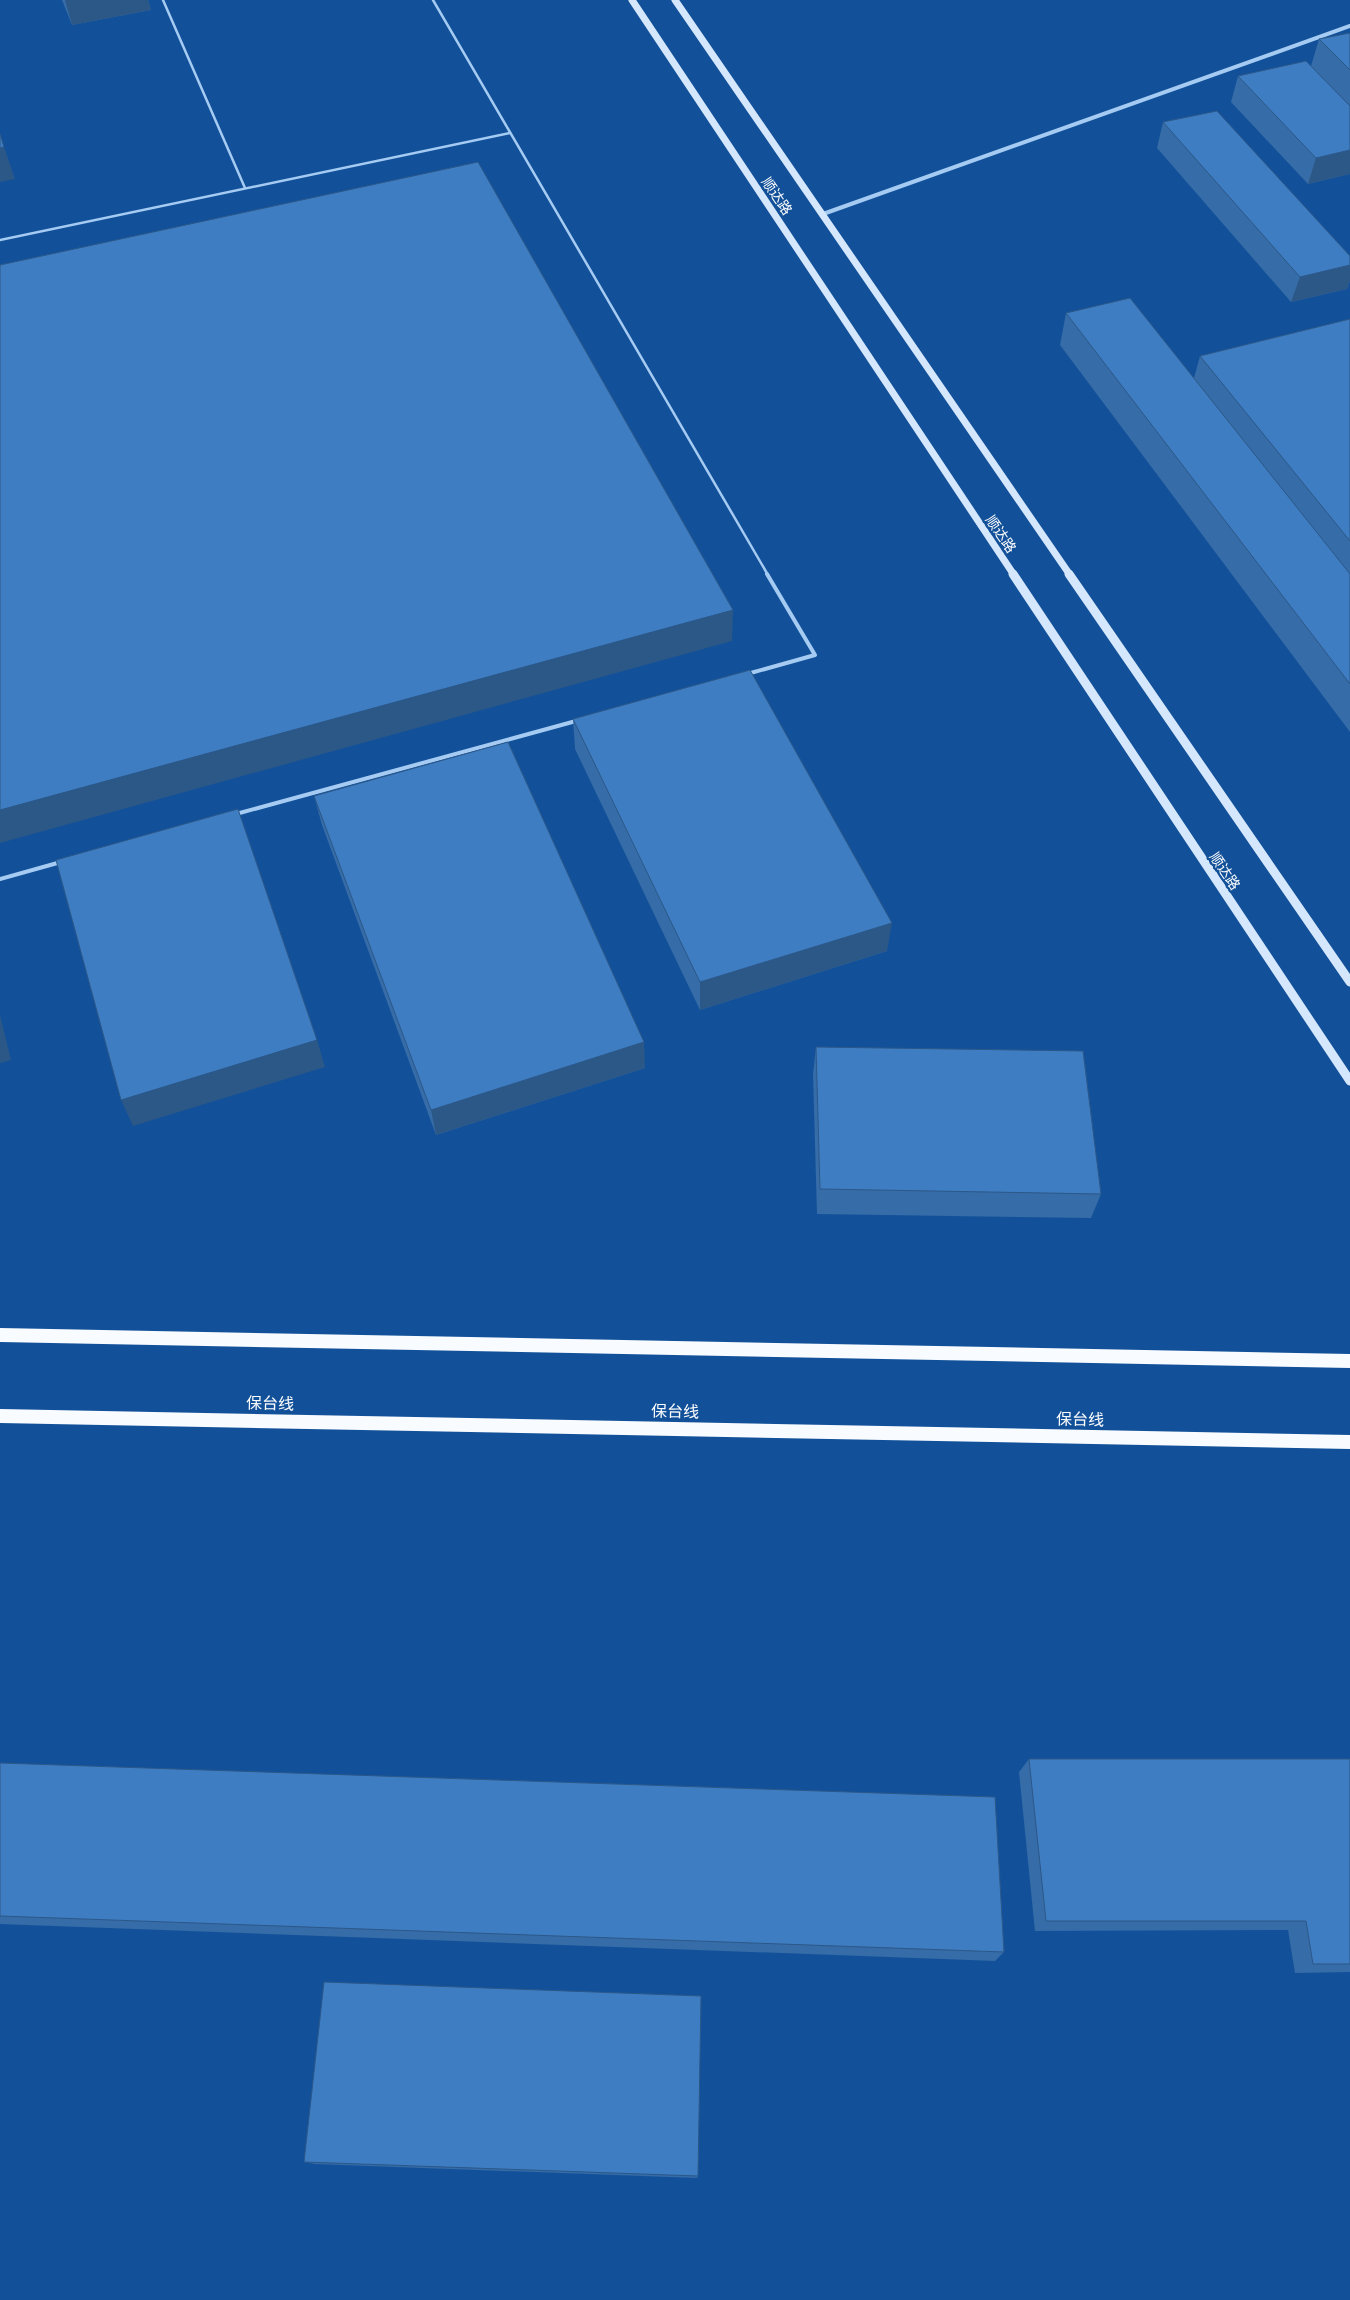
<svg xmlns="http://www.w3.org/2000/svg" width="1350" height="2300" font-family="'IBM Plex Sans','Noto Sans SC',sans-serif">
  <rect width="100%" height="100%" fill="#125199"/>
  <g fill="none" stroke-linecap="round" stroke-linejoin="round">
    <!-- service-far1 -->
    <g stroke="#a5cbf3" stroke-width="2.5">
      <path d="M163,0L245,188"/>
      <path d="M433,0L768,575"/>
      <path d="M0,240L510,133"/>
    </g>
    <!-- service -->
    <g stroke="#a5cbf3" stroke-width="4">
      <path d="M747,674L815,655L767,574"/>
      <path d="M236,814L576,721"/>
      <path d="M0,879L61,862"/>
    </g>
    <!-- minor -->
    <path stroke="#a5cbf3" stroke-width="4" d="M823,214L1350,26"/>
    <!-- secondary-far1 -->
    <g stroke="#d5e7fd" stroke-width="7">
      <path d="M632,0L1014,575"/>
      <path d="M675,0L1070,575"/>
    </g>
    <!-- secondary -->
    <g stroke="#d5e7fd" stroke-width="9">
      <path d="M1013,574L1350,1081"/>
      <path d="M1069,574L1350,982"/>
    </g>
    <!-- trunk -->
    <g fill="#f8fbff" fill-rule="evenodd">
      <path d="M0,1328L1350,1354V1368L0,1342Z"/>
      <path d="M0,1409L1350,1435V1449L0,1423Z"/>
    </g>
  </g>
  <!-- wall -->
  <g fill="#366ca7">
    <path d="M62,0H148L151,10L72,25Z"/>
    <path d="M1350,33V174L1308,184L1231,102L1238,76L1311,66L1319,39Z"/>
    <path d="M1163,122L1350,256V281L1347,289L1291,302L1157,148Z"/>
    <path d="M1066,313L1194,378L1200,356L1350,319V732L1060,345Z"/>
    <path d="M573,719L887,951L700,1010L575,749Z"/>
    <path d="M314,796L645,1068L436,1135L322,825Z"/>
    <path d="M816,1047L1101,1194L1091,1218L817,1214L813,1074Z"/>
    <path d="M1029,1759H1350V1972L1295,1973L1288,1930L1035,1931L1019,1772Z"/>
    <path d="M0,1763L1004,1952L995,1961L0,1924Z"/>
    <path d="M304,2162L698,2176L697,2178L315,2164Z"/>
  </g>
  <!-- shaded-wall -->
  <g fill="#2c5888">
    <path d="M65,0H148L151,10L72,25Z"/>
    <path d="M4,147L15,179L0,182V148Z"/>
    <path d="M1350,150V174L1308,184L1316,158Z"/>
    <path d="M1350,265V281L1347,289L1291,302L1300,277Z"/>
    <path d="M733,610L732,641L0,843V810Z"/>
    <path d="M892,923L887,951L700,1010V982Z"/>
    <path d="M0,1015L11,1060L0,1063Z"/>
    <path d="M317,1040L325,1067L133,1126L121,1100Z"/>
    <path d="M644,1042L645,1068L436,1135L431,1110Z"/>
  </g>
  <!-- building -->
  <g fill="#3f7dc2" stroke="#2c5888">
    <path d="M1350,33V70L1319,39Z"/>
    <path d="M1306,61L1350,106V150L1316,158L1238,76Z"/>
    <path d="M1217,111L1350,256V265L1300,277L1163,122Z"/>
    <path d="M0,134L4,147L0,148Z"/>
    <path d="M478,162L733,610L0,810V265Z"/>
    <path d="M1130,298L1350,574V684L1066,313Z"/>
    <path d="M1350,319V541L1200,356Z"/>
    <path d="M750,670L892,923L700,982L573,719Z"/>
    <path d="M508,742L644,1042L431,1110L314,796Z"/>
    <path d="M238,809L317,1040L121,1100L56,860Z"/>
    <path d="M816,1047L1083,1051L1101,1194L820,1189Z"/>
    <path d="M1029,1759H1350V1964H1313L1306,1921H1046Z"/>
    <path d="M0,1763L995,1797L1004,1952L0,1916Z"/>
    <path d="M324,1982L701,1996L698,2176L304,2162Z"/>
  </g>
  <g text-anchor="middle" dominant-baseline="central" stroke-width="4.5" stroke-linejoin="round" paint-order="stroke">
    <!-- far-street labels -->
    <g font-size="14" fill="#fff" stroke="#125199">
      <text transform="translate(777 196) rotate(56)">顺达路</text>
      <text transform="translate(1001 534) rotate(56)">顺达路</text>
      <text transform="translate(1225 871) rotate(56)">顺达路</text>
    </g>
    <!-- street labels -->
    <g font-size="16" fill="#fff" stroke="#125199">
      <text transform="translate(270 1403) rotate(1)">保台线</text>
      <text transform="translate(675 1411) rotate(1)">保台线</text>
      <text transform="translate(1080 1419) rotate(1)">保台线</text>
    </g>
  </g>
</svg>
